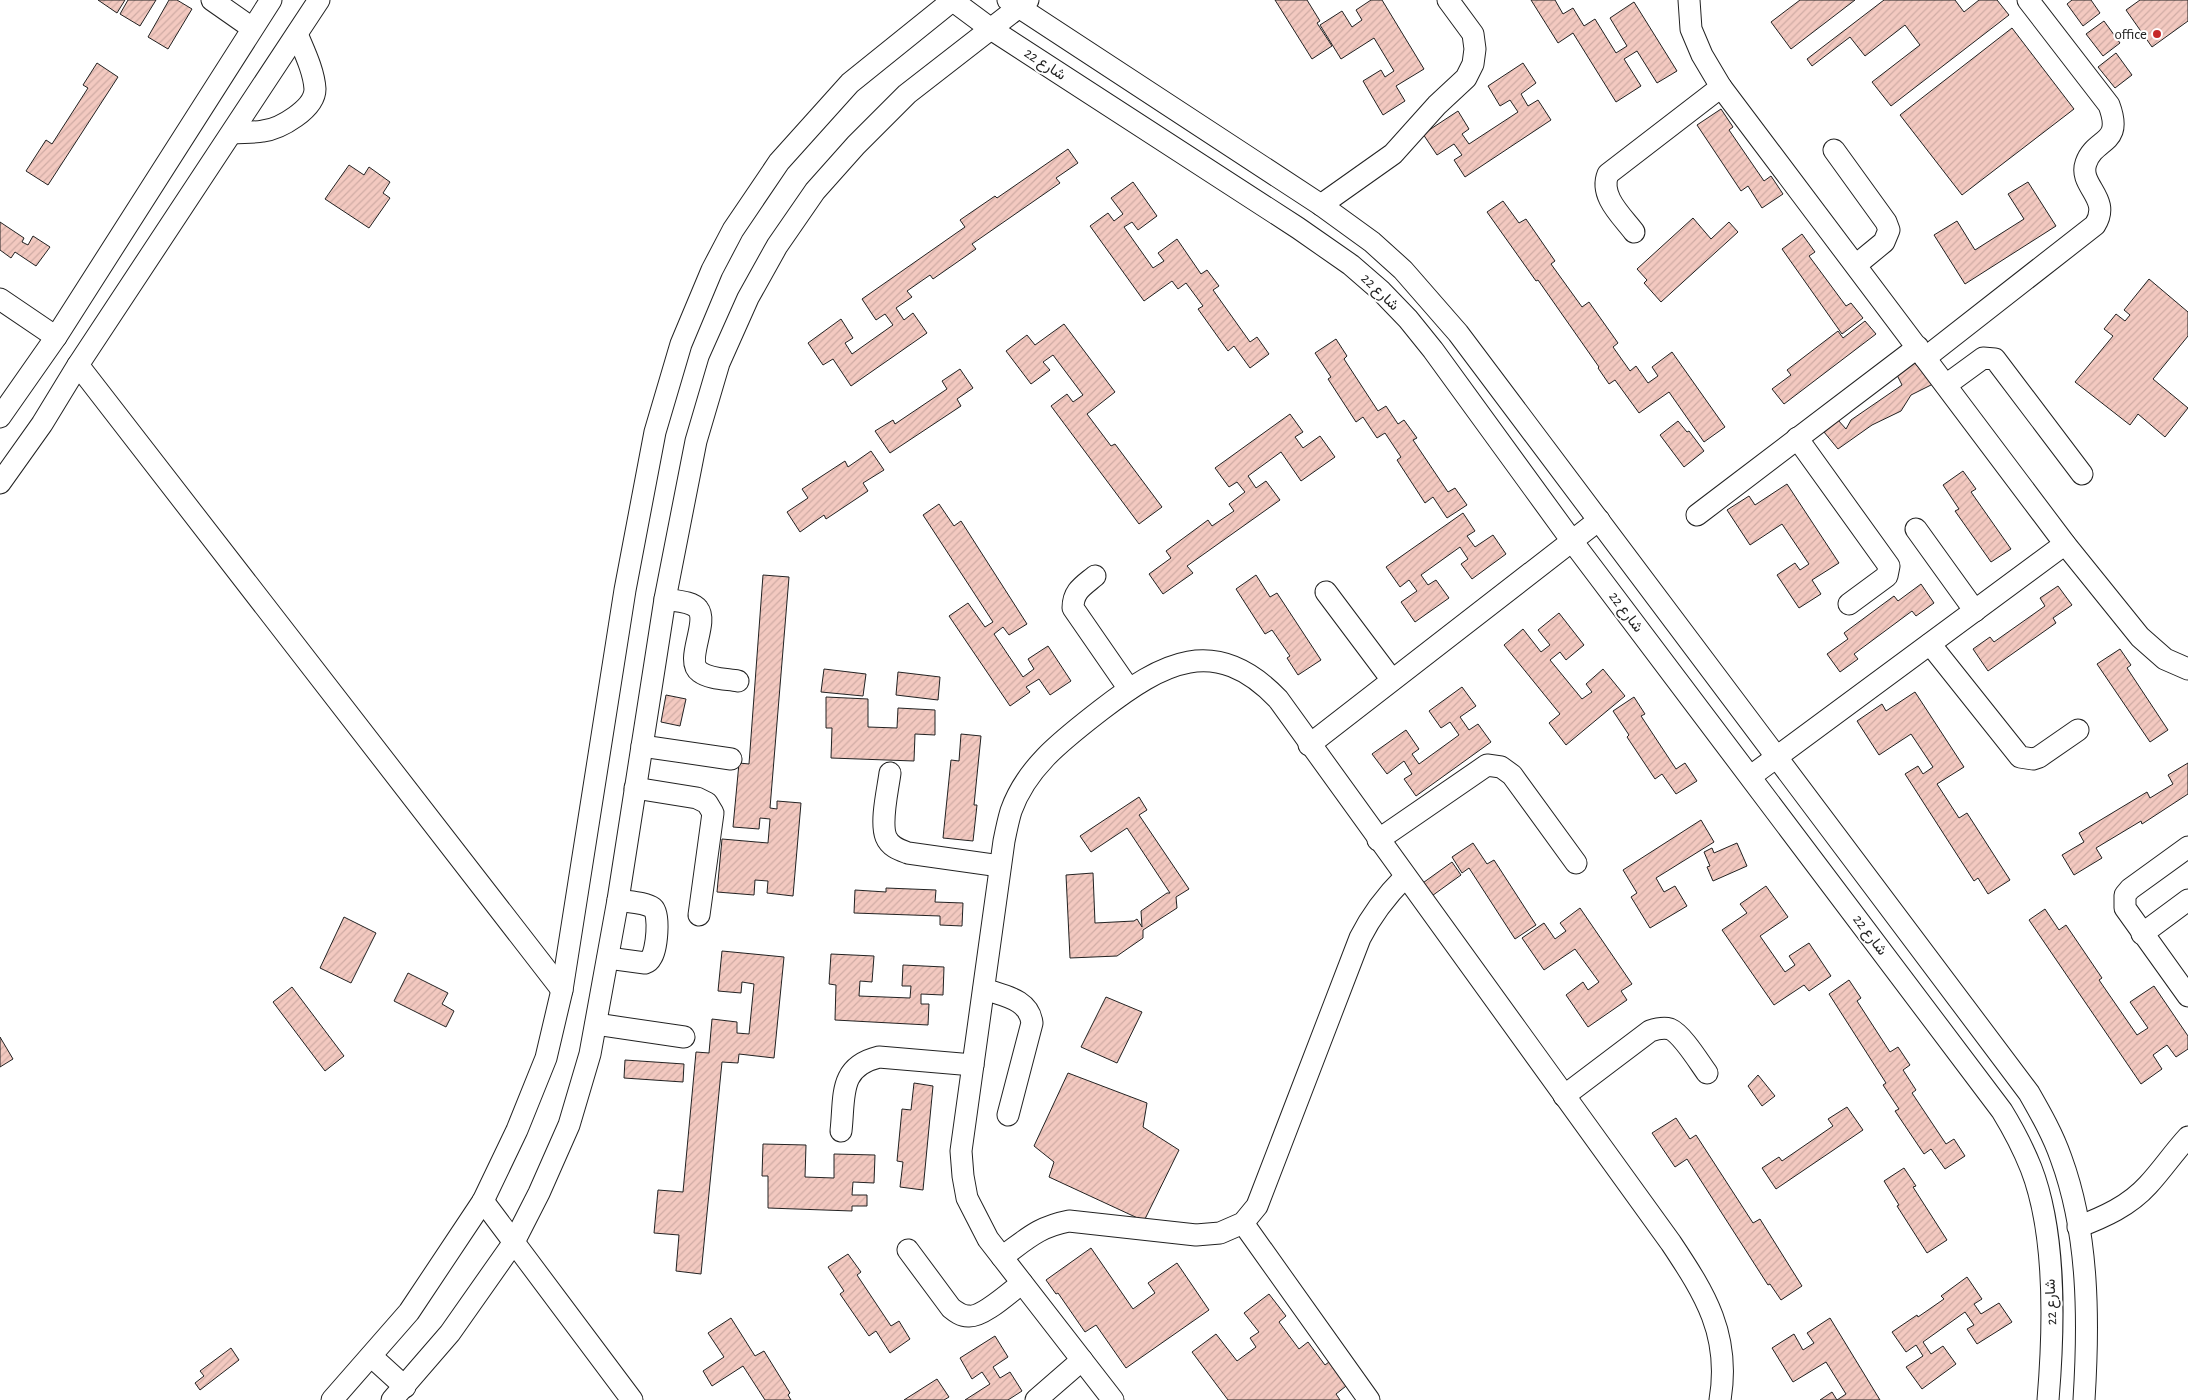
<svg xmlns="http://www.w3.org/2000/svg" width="2188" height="1400" font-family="'Alegreya Sans',Vazirmatn,sans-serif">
  <defs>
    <pattern id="building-hatch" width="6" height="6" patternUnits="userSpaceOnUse" patternTransform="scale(1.25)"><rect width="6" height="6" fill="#f3c9c0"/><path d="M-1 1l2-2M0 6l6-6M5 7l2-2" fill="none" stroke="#d0aca5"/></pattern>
  </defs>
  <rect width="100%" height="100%" fill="#fff"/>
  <!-- building -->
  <g fill="url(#building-hatch)" stroke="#222">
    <path d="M98,0H125L117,13Z"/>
    <path d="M128,0H156L140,26L120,14Z"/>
    <path d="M169,0H177L192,9L168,49L148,37Z"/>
    <path d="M1275,0H1307L1320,21L1317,23L1332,46L1312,59Z"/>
    <path d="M1371,0H1382L1424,69L1396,86L1405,101L1383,115L1363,81L1381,70L1385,77L1394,71L1374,38L1341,59L1320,25L1342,11L1352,27L1362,20L1356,10Z"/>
    <path d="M1531,0H1555L1563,14L1573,8L1584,26L1595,19L1616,53L1627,46L1610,18L1634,2L1677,71L1657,83L1637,51L1624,59L1641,86L1616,102L1573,33L1558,43Z"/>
    <path d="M1800,0H1855L1791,49L1771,22Z"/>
    <path d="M1884,0H1955L1964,12L1979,0H1997L2009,15L1891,106L1872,82L1920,45L1905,25L1865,56L1850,37L1812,66L1807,59Z"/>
    <path d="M2072,0H2091L2100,13L2083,26L2067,4Z"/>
    <path d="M2140,0H2188V21L2152,47L2126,10Z"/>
    <path d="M2104,21L2120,43L2103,56L2086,34Z"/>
    <path d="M2012,28L2074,109L1962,195L1900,115Z"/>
    <path d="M2116,53L2132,75L2115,88L2098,67Z"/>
    <path d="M97,63L118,77L48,185L26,171L46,140L52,144L88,88L83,85Z"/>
    <path d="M1523,63L1536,83L1521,94L1528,106L1538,100L1551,120L1465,177L1454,160L1462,155L1454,144L1437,155L1423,134L1458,111L1469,129L1462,134L1469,144L1518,112L1510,100L1500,106L1488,86Z"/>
    <path d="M1721,109L1733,127L1729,130L1764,181L1771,176L1783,194L1762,208L1748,186L1741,191L1697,125Z"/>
    <path d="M1068,149L1078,163L1056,178L1060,183L972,244L976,249L933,279L930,275L907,291L912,297L896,308L904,320L913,313L927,333L851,386L833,359L823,365L808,343L841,319L853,338L845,343L852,354L893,325L885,314L876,320L862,299L965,227L960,220L995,196L997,198Z"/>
    <path d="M349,165L364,175L369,167L390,182L383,193L390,198L369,228L325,199Z"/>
    <path d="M1133,182L1157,216L1138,230L1132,222L1124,227L1153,268L1164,261L1158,253L1177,239L1201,274L1207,270L1219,286L1213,290L1250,342L1257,337L1269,354L1250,368L1234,346L1228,351L1198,309L1203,306L1186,283L1178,289L1172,281L1144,301L1090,226L1108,213L1114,221L1123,214L1111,198Z"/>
    <path d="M2028,182L2056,226L1965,284L1934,235L1957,221L1975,250L2024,219L2008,194Z"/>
    <path d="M1503,201L1519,223L1526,219L1555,261L1551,264L1582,307L1589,302L1618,343L1613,347L1630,371L1636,366L1648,383L1658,376L1652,367L1672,352L1725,427L1704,442L1669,392L1639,413L1615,380L1609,384L1598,368L1599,367L1538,280L1536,281L1487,212Z"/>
    <path d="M1693,218L1711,239L1729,222L1738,232L1661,302L1644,283L1647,280L1637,269Z"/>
    <path d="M0,222L24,238L22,242L28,245L33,236L50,247L36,266L15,252L11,258L0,250Z"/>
    <path d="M1802,234L1815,252L1809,256L1846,306L1851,303L1863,318L1842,334L1782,249Z"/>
    <path d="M2149,279L2188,312V336L2153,379L2188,408L2165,437L2138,414L2130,425L2075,382L2113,336L2104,329L2116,314L2125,321L2130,315L2124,310Z"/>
    <path d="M1865,321L1876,334L1784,404L1772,389L1791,375L1787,370L1838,331L1843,338Z"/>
    <path d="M1064,324L1115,392L1087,414L1111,446L1115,444L1162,507L1139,524L1051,406L1067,394L1073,402L1083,395L1053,355L1043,362L1050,370L1031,384L1006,351L1027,335L1035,345Z"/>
    <path d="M1336,339L1347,356L1344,359L1378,411L1386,406L1398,424L1404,420L1417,438L1413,440L1448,492L1455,488L1467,505L1447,518L1433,497L1425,503L1397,460L1401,457L1385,433L1377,438L1363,417L1356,422L1328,379L1331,377L1315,353Z"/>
    <path d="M1918,360L1933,384L1911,395L1901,411L1872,425L1838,449L1824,432L1838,420L1846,429L1851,420L1902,385L1897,375Z"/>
    <path d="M960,369L973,388L957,399L961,406L890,453L875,431L893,420L895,424L947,389L942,381Z"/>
    <path d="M1290,414L1303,432L1295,437L1303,448L1320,436L1335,457L1301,481L1281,452L1248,476L1256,488L1266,481L1280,500L1187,566L1193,573L1163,594L1149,574L1171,558L1166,551L1208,520L1212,526L1234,511L1229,504L1245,492L1237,482L1229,487L1215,468Z"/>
    <path d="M1678,421L1687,432L1689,431L1704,451L1684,467L1660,435Z"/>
    <path d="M871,451L884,470L863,483L868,491L826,519L824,515L800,532L787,512L808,498L802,489L845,461L848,467Z"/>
    <path d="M1963,471L1976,489L1971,492L2011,549L1991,562L1955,511L1959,509L1943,485Z"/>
    <path d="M1787,484L1839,563L1812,580L1821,594L1799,608L1777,575L1795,563L1800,570L1809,564L1782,524L1750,545L1727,510L1749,496L1755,505Z"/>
    <path d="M939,504L954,526L961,521L1027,624L1009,635L1003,627L994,634L1023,677L1034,669L1028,659L1048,646L1071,681L1050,695L1039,679L1026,687L1030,692L1010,706L949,616L968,603L985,627L993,622L923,515Z"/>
    <path d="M1463,513L1475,531L1467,536L1475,547L1493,535L1506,554L1472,579L1461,564L1468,559L1460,547L1421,575L1428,585L1436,580L1449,598L1415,622L1401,602L1417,591L1409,580L1400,587L1386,567Z"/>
    <path d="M763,575L789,577L770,808L777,809V801L801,803L793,896L767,893L768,881L755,880L754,895L717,892L722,839L768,843L770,819L760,818L759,829L733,827L739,763L749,764Z"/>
    <path d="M1256,575L1270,597L1277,593L1321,660L1298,675L1287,658L1290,656L1272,630L1265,634L1236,589Z"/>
    <path d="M1921,584L1934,603L1916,616L1912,611L1854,654L1858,659L1840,672L1827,654L1848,639L1844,633L1894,596L1898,601Z"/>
    <path d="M2058,586L2072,605L2053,618L2056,623L1988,671L1973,649L1990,637L1994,642L2045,606L2040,598Z"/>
    <path d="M1559,613L1584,645L1566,660L1560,652L1550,660L1582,699L1592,692L1586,684L1603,669L1625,696L1566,745L1549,723L1560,714L1504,645L1523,629L1541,652L1550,645L1538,630Z"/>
    <path d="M2120,649L2131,665L2127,668L2168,730L2150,742L2097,664Z"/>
    <path d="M824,669L866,674L863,696L821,692Z"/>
    <path d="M898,672L940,677L938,700L896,695Z"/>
    <path d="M1462,687L1476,706L1460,717L1469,730L1478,724L1491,742L1416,796L1404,779L1412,774L1404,761L1387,774L1372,754L1406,730L1419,749L1412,754L1419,764L1459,735L1450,722L1441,728L1429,711Z"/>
    <path d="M1915,692L1964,767L1937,784L1959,818L1967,813L2010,880L1988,894L1978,878L1974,881L1905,774L1918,766L1923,774L1933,767L1911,734L1879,755L1857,721L1882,704L1886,711Z"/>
    <path d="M666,695L686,699L680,726L661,722Z"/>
    <path d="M826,697L868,699V727L897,728L898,708L935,710V735L915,734L914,761L831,758L832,728H826Z"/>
    <path d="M1634,697L1645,714L1641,716L1676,769L1685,763L1697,781L1676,794L1662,774L1655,779L1627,737L1629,735L1613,711Z"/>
    <path d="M961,734L981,736L974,805H977L973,841L943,838L951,760L959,761Z"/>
    <path d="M2188,763V794L2142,824L2141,821L2096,848L2102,858L2074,875L2062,855L2084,842L2079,833L2147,792L2150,798L2173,784L2168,775Z"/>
    <path d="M1139,797L1147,810L1139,815L1189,889L1176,897L1177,908L1143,930V938L1117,956L1070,958L1066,875L1093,873L1095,923L1134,921L1137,919L1142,927L1141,911L1167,893H1170L1127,828L1091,852L1080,836Z"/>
    <path d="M1701,820L1714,842L1656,878L1664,892L1675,886L1687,906L1650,928L1631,897L1637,893L1623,870Z"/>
    <path d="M1473,843L1487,864L1494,860L1536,925L1515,939L1469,868L1462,873L1452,857Z"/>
    <path d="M1737,843L1747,866L1713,881L1707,867L1710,866L1704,852L1712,848L1714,853Z"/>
    <path d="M1452,862L1461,875L1429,898L1420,885Z"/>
    <path d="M1766,886L1788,917L1760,936L1785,972L1795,965L1789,956L1809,943L1831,976L1809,991L1804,985L1774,1005L1722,930L1747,913L1740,904Z"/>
    <path d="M886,888L936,890L935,902L963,903L962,926L940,925V916L854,913L855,890L886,892Z"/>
    <path d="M1580,908L1632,984L1621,991L1627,1000L1588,1027L1566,995L1583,982L1588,990L1599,982L1575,949L1544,970L1522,938L1544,923L1555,939L1566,931L1560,923Z"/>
    <path d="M2045,909L2059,930L2066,925L2102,978L2099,980L2137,1035L2148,1028L2130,1002L2154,986L2188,1036V1049L2176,1057L2167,1045L2153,1055L2162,1069L2141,1084L2029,920Z"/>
    <path d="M344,917L376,933L351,983L320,968Z"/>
    <path d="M722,951L784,957L774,1058L739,1054L738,1063L722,1062L701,1274L676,1271L679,1235L654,1233L658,1190L683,1192L696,1052L709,1053L712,1019L737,1022V1033L749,1034L754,984L742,982L741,993L718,991Z"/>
    <path d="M831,954L874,956L872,982L860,981L859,996L910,998L911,986H902L903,965L944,967L943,995L921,994V1004H929L928,1025L835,1020L836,985L829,984Z"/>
    <path d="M408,973L448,993L442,1004L454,1011L446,1027L394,1001Z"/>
    <path d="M1849,980L1861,998L1857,1001L1890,1052L1898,1047L1910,1065L1903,1070L1916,1090L1912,1093L1946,1144L1954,1139L1965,1156L1945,1169L1931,1149L1924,1154L1895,1111L1899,1109L1883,1085L1886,1083L1829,994Z"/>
    <path d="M292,987L344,1056L325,1071L273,1002Z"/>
    <path d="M1106,997L1142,1012L1117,1063L1081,1047Z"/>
    <path d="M0,1037L13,1059L0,1067Z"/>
    <path d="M625,1060L684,1064L683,1082L624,1078Z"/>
    <path d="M1068,1073L1147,1103L1143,1127L1179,1150L1144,1221L1049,1177L1054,1162L1034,1146Z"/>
    <path d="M1758,1075L1775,1096L1762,1106L1748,1086Z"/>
    <path d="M914,1083L933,1086L923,1190L900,1187L903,1162L897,1161L902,1109L911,1110Z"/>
    <path d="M1847,1107L1863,1130L1776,1189L1762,1168L1779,1157L1782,1161L1833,1126L1828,1119Z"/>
    <path d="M1676,1118L1690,1139L1696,1135L1753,1223L1760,1219L1802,1286L1781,1300L1770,1284L1768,1285L1687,1159L1675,1167L1652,1133Z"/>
    <path d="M763,1144L806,1145L805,1177L834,1178V1154L875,1155L874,1183L853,1182L852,1195H867V1206H852V1211L768,1208V1176H762Z"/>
    <path d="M1904,1168L1916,1186L1913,1187L1947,1240L1927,1253L1897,1206L1899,1205L1884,1181Z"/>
    <path d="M1091,1248L1133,1309L1155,1293L1148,1283L1177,1263L1209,1310L1126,1368L1096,1325L1085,1332L1058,1293L1056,1294L1046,1280Z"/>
    <path d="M848,1254L861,1272L857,1275L891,1326L899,1321L910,1339L890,1353L876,1331L869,1336L840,1294L844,1291L828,1267Z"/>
    <path d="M1967,1277L1982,1299L1974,1304L1981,1314L1999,1303L2012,1322L1977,1344L1967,1329L1974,1325L1965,1312L1923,1342L1931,1354L1943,1346L1956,1364L1922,1389L1906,1367L1923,1356L1916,1345L1906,1352L1892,1332L1917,1315L1918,1317L1944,1299L1941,1296Z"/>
    <path d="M1269,1294L1286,1316L1279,1322L1299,1349L1308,1342L1325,1365L1337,1356L1355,1379L1336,1394L1340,1400H1228L1192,1352L1216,1334L1237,1361L1256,1347L1250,1338L1259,1332L1244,1313Z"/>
    <path d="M731,1318L755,1356L764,1351L790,1393L788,1395L791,1400H765L743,1366L712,1386L703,1371L724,1357L708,1333Z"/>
    <path d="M1830,1318L1880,1400H1820L1832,1392L1837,1400L1846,1394L1826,1362L1793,1382L1772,1348L1794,1334L1803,1350L1814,1343L1807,1333Z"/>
    <path d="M995,1336L1008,1357L993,1367L1000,1378L1010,1372L1022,1391L1008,1400H965L990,1384L982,1372L972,1379L960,1358Z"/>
    <path d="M231,1348L239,1360L200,1390L195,1383L204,1376L200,1371Z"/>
    <path d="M937,1379L949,1397L944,1400H904Z"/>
  </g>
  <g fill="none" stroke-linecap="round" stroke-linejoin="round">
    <defs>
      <g id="minor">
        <path d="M212,0L252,28"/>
        <path d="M952,0L991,29L1298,228L1351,265L1381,291L1408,319L1433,350L1572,541L2002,1111C2013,1129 2023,1148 2031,1168C2057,1235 2054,1329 2048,1400"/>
        <path d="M1008,0L1321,205L1372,242L1403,270L1458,333L2029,1093C2041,1114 2053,1135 2061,1158C2089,1234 2089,1321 2084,1400"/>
        <path d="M1689,0L1691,29L1702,55L1721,87L2065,544L2140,637L2165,659L2188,669"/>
        <path d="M232,133C242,132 253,133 263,131C280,129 315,109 315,89C314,71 304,51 297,34"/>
        <path d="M1834,150L1886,222L1889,230L1884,242L1856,265"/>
        <path d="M1321,205L1393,154L1437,105L1466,78L1473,64L1475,49L1473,34L1448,0"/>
        <path d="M1634,232C1622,216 1599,196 1608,174L1721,87"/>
        <path d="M0,299L56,337"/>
        <path d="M1925,358L2095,225C2112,198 2078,186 2086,163C2095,137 2124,145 2109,105L2028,0"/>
        <path d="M78,365L562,990"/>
        <path d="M1946,385L1983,358L1995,359L2082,474"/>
        <path d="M0,417L56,337L271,0"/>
        <path d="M1797,438L1889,566L1887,576L1849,604"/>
        <path d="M0,483L42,424L78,365L319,0"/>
        <path d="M1697,515L1918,347"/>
        <path d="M1916,529L1975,611"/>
        <path d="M1095,576C1083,586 1073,591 1073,608L1129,689"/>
        <path d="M1326,592L1392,680"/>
        <path d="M665,599C674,601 692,601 698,609C709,623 684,661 700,672C709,679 727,679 738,681"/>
        <path d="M1930,644L2020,757L2033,759L2039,757L2078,730"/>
        <path d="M1309,745L1599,520"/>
        <path d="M642,746L731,759"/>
        <path d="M890,773C888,789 880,822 886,837C890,847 900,850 908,853L1000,866"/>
        <path d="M1751,776L2065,544"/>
        <path d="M635,788L697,798L707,803L713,813L699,915"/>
        <path d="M1378,840L1487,765L1501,767L1512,775L1576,863"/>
        <path d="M2188,847L2130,889L2125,895V908L2188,996"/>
        <path d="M2142,934L2188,900"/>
        <path d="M608,958L645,963C648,962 650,960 651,958C657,950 660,914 653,908C645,902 627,902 618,900"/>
        <path d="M984,989C1004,996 1029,999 1032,1023L1008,1115"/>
        <path d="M596,1024L684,1037"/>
        <path d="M1564,1096L1650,1031C1656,1029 1663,1027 1670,1029C1682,1034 1699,1062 1707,1073"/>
        <path d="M841,1131C845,1096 838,1067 879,1057L973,1065"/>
        <path d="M483,1201L632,1400"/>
        <path d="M1243,1223L1369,1400"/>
        <path d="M2078,1227C2104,1217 2129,1206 2148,1185C2162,1170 2174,1152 2188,1137"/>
        <path d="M908,1250L951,1308C956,1312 961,1316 968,1316C982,1318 1010,1292 1022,1283"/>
        <path d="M1002,1257C1027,1239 1038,1227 1069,1221L1196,1235L1220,1233L1243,1223L1257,1206L1360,938C1372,914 1386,896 1405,877"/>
        <path d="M371,1356L405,1387"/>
        <path d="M332,1400L409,1312L483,1201L517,1130L546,1058L562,990L625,590L655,432L681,344L712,270L733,230L779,162L850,83L953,0"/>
        <path d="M392,1400L450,1333L514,1242L539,1193L569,1125L590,1054L618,900L665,599L696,441L719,363L748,298L777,246L815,191L856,145L907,94L1028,0"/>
        <path d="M1036,1400L1082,1360"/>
        <path d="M1113,1400L988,1239L967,1198L963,1176L961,1151L1004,841C1006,831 1008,821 1011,811C1027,766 1064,739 1101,710C1162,663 1215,633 1278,699L1671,1243C1705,1294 1731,1335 1720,1400"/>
      </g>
    </defs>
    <!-- minor casing -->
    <use href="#minor" stroke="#222" stroke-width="23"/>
    <!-- minor -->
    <use href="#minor" stroke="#fff" stroke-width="21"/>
  </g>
  <!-- markers -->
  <circle fill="#c62828" stroke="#fff" stroke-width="2" cx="2157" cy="34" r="5"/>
  <g text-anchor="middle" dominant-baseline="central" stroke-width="4" stroke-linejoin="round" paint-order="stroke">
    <!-- poi labels -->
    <g font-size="15" fill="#222" stroke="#fff" text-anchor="end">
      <text x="2147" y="34">office</text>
    </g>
    <!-- street labels -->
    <g font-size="15" fill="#222" stroke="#fff">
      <text transform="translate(1045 64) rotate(33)">شارع 22</text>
      <text transform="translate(1380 292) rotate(44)">شارع 22</text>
      <text transform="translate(1626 612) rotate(53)">شارع 22</text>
      <text transform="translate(1870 935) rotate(53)">شارع 22</text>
      <text transform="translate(2051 1302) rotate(-92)">شارع 22</text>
    </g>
  </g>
</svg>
